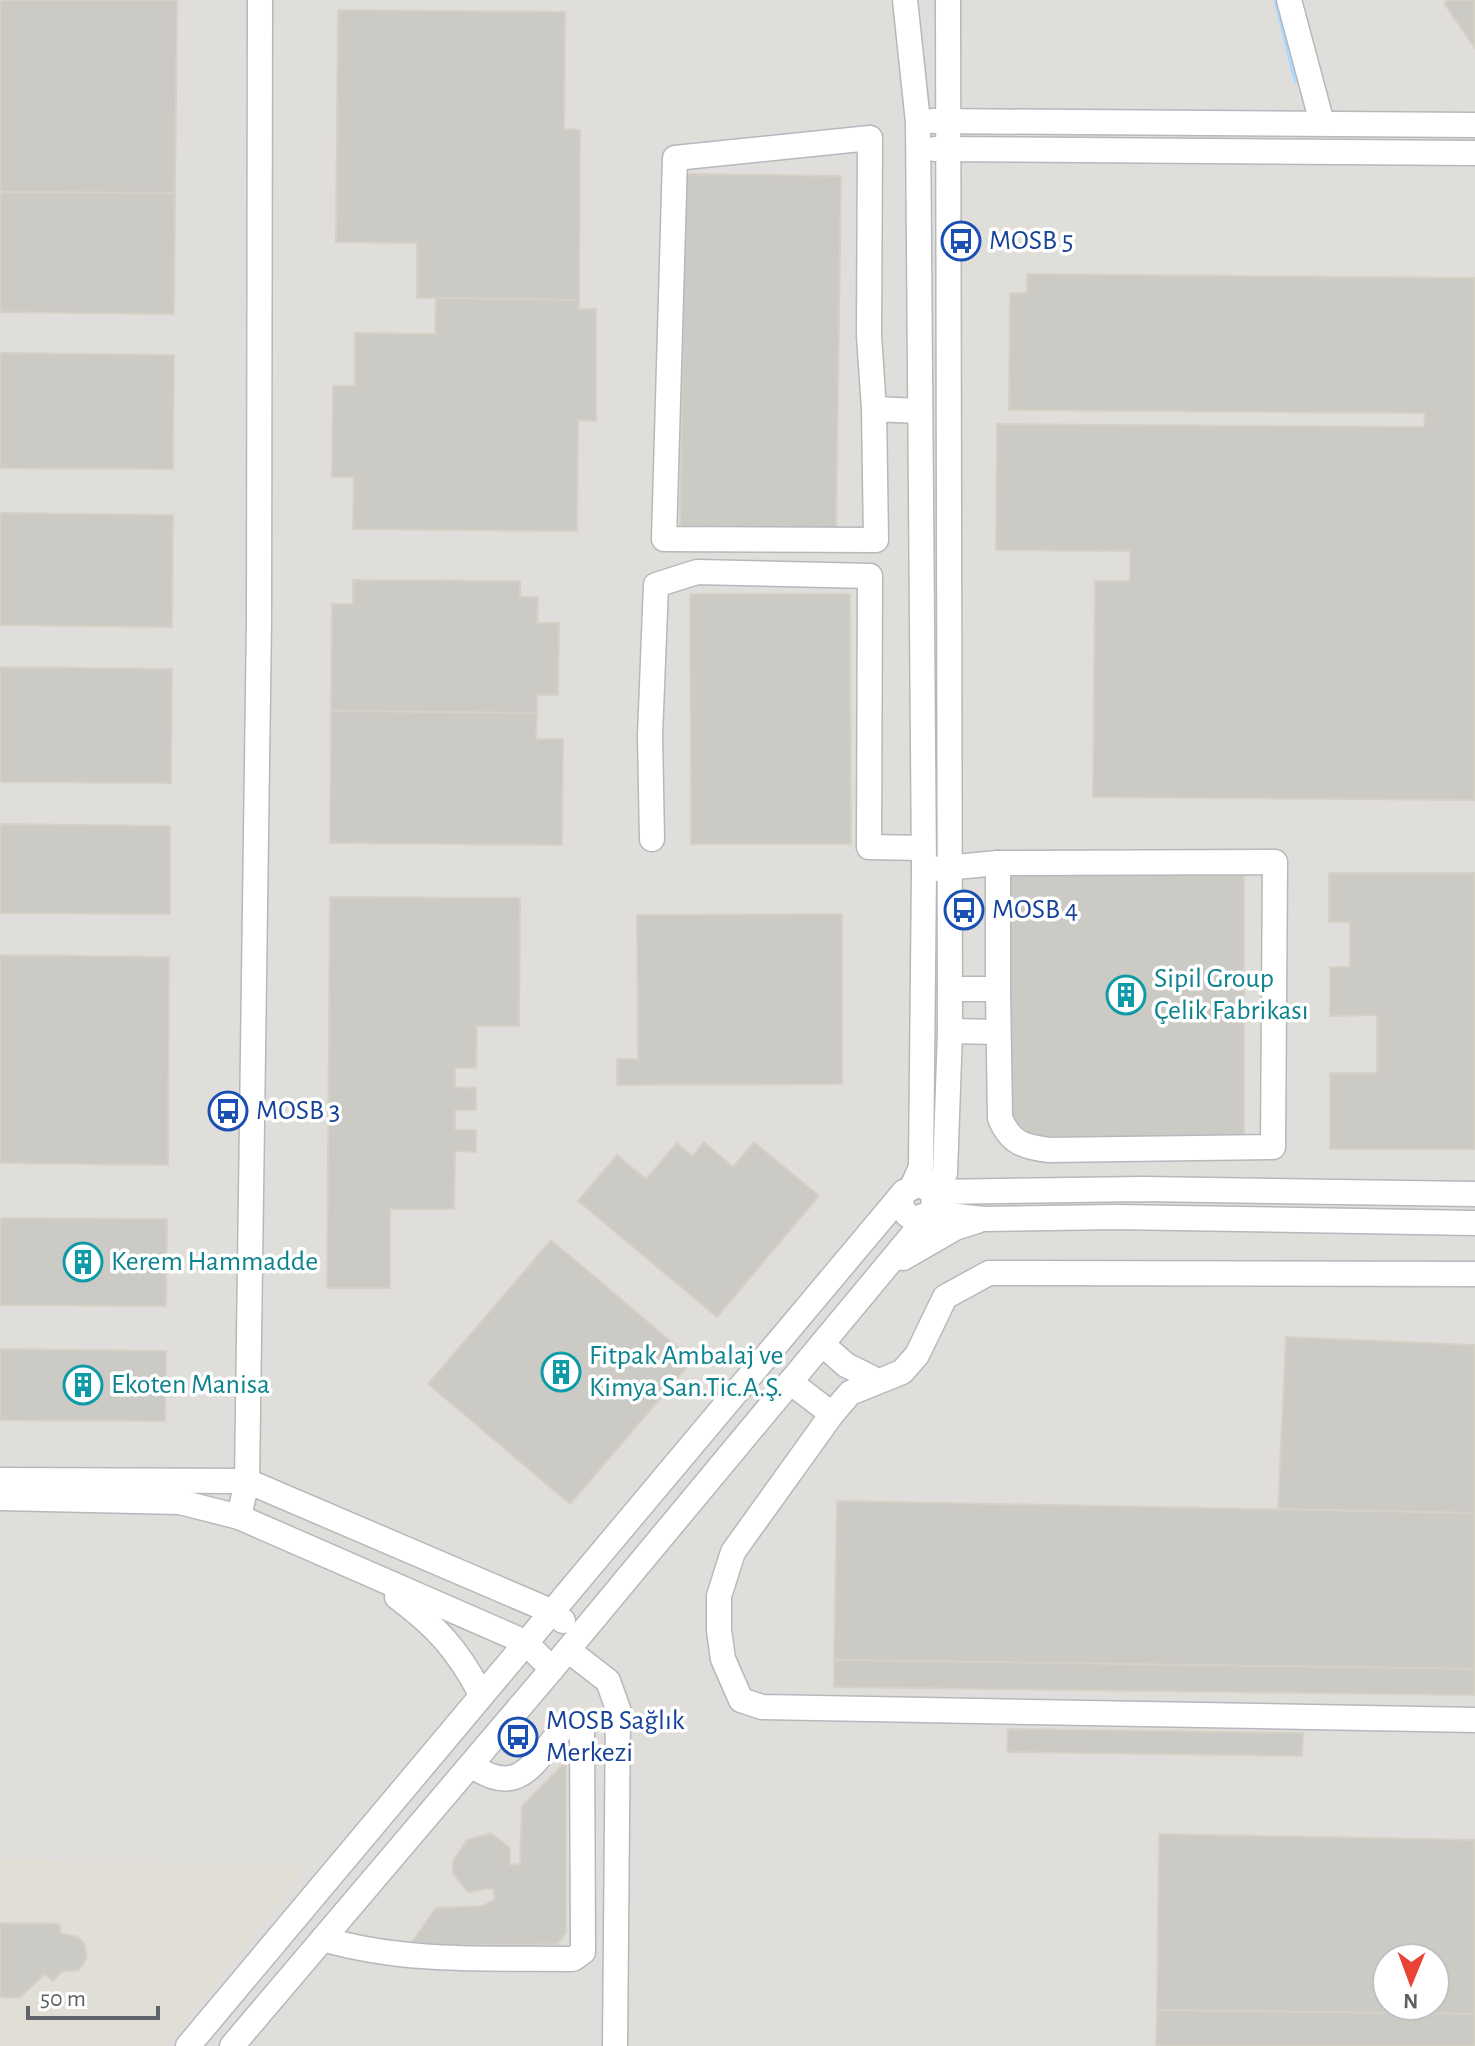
<svg xmlns="http://www.w3.org/2000/svg" width="1475" height="2046" font-family="'Alegreya Sans',sans-serif">
  <rect width="100%" height="100%" fill="#f1efe8"/>
  <!-- industrial -->
  <path fill="#e0deda" fill-rule="evenodd" d="M0,0H1475V2046H0ZM1387,1958H1435V2006H1387Z"/>
  <!-- education -->
  <path fill="#e1ded6" d="M0,1860L305,1867L165,2046H0Z"/>
  <g fill="none" stroke-linecap="round" stroke-linejoin="round">
    <!-- stream -->
    <path stroke="#aadaff" stroke-width="5" d="M1276,0L1296,81"/>
  </g>
  <!-- building -->
  <g fill="#cccac5" stroke="#d6d1c6" stroke-width="2" fill-rule="evenodd">
    <path d="M0,0H177L175,193L0,192Z"/>
    <path d="M1448,0H1475L1474,47L1444,3Z"/>
    <path d="M338,10L565,12L564,129L580,130L579,300L417,298V243L336,242Z"/>
    <path d="M685,174L841,176L836,528L680,526Z"/>
    <path d="M0,192L175,193L174,314L0,312Z"/>
    <path d="M1027,274L1475,278V800L1093,797L1095,581H1130V551L996,550L997,424L1424,427L1425,413L1009,410L1010,293H1027Z"/>
    <path d="M436,298L579,300V309H596V421L578,420L577,531L353,529L354,477H332L333,386H355V333L435,334Z"/>
    <path d="M0,353L174,355L173,469L0,468Z"/>
    <path d="M0,513L173,515L172,627L0,625Z"/>
    <path d="M353,580L520,581V597H538L537,623H559L558,695H537V713L331,711L332,604H353Z"/>
    <path d="M690,594H850L851,844H691Z"/>
    <path d="M0,667L172,669L171,783L0,782Z"/>
    <path d="M331,711L537,713L536,739H563L562,845L330,843Z"/>
    <path d="M0,824L170,826V914L0,913Z"/>
    <path d="M1009,873H1244V1137H1031L1009,1118Z"/>
    <path d="M1329,873H1475V1149H1330V1073H1377V1015L1330,1016V967H1350V922H1329Z"/>
    <path d="M330,897L520,898L519,1026H477L476,1068H455V1087L476,1088V1110H455V1130H476V1152L455,1151L454,1209H390V1288H327Z"/>
    <path d="M842,914V1084L617,1085V1059H638L637,915Z"/>
    <path d="M0,955L169,957L168,1165L0,1163Z"/>
    <path d="M704,1142L733,1167L754,1142L819,1196L717,1317L578,1201L617,1155L646,1179L677,1143L692,1156Z"/>
    <path d="M0,1218L167,1219L166,1306L0,1305Z"/>
    <path d="M551,1240L693,1360L570,1504L428,1384Z"/>
    <path d="M1286,1337L1475,1345V1513L1278,1509Z"/>
    <path d="M0,1349L166,1351L165,1421L0,1420Z"/>
    <path d="M837,1501L1475,1513V1669L834,1660Z"/>
    <path d="M834,1660L1475,1669V1695L834,1687Z"/>
    <path d="M1008,1729L1303,1733L1302,1756L1007,1752Z"/>
    <path d="M566,1761V1932L558,1944L409,1946L436,1908L483,1906L495,1899L493,1888L468,1892L453,1874V1861L467,1840L491,1833L510,1848V1865L520,1864L522,1806Z"/>
    <path d="M1159,1834L1475,1840V2014L1157,2010ZM1387,1958H1435V2006H1387Z"/>
    <path d="M0,1923L59,1924L61,1934L78,1937L84,1943L87,1958L79,1970L61,1972L53,1981L45,1974L19,1998L0,1997Z"/>
    <path d="M1157,2010L1475,2014V2046H1156Z"/>
  </g>
  <g fill="none" stroke-linecap="round" stroke-linejoin="round">
    <defs>
      <g id="minor">
        <path d="M905,0L918,122L924,870L921,1167L913,1185"/>
        <path d="M1289,0L1322,123"/>
        <path d="M933,121L1475,125"/>
        <path d="M935,149L1475,153"/>
        <path d="M874,409L869,336L870,138L675,158L664,539L876,540L874,409L920,411"/>
        <path d="M652,839L650,736L656,585L697,572L870,576L869,847L923,848"/>
        <path d="M934,869L998,863"/>
        <path d="M950,989H998V863L1275,862L1273,1147L1049,1150C1024,1147 1010,1143 1000,1118L998,989"/>
        <path d="M950,1031L998,1032"/>
        <path d="M1475,1194L1143,1189L933,1192L919,1184L904,1192C898,1204 903,1215 915,1219L931,1213L983,1219L1115,1217L1475,1223"/>
        <path d="M903,1258L955,1228L977,1221"/>
        <path d="M1475,1274L989,1273L945,1297L917,1355L902,1372L850,1393L832,1414L733,1552L719,1596V1630L723,1659L741,1700L762,1707L1475,1720"/>
        <path d="M822,1344L846,1365L878,1381"/>
        <path d="M790,1382L832,1414"/>
        <path d="M0,1480L247,1481L553,1612L563,1621"/>
        <path d="M0,1498L180,1502L239,1517L525,1642L552,1669"/>
        <path d="M239,1517L247,1481L259,620L260,0"/>
        <path d="M397,1597C437,1627 457,1649 481,1694"/>
        <path d="M568,1650L608,1681L618,1709L615,2046"/>
        <path d="M323,1939C405,1963 488,1958 573,1959L583,1952L582,1727H564C533,1763 519,1799 471,1765"/>
        <path d="M188,2046L904,1192"/>
        <path d="M232,2046L552,1669L934,1209L933,1192L945,1173L950,1031L948,0"/>
      </g>
    </defs>
    <!-- minor casing -->
    <use href="#minor" stroke="#b5b8bc" stroke-width="27"/>
    <!-- minor -->
    <use href="#minor" stroke="#fff" stroke-width="24"/>
  </g>
  <!-- icons -->
  <defs>
    <symbol id="bus-ring" viewBox="-11 -11 22 22"><circle r="9.5" fill="#fff" stroke="#1a4fb4" stroke-width="1.5"/><path d="M-5-6H5V4H4V6H2V4H-2V6H-4V4H-5ZM-3.5-4V0h7V-4ZM-3.5 1.2v1.5H-2V1.2ZM2 1.2v1.5H3.5V1.2Z" fill="#1a4fb4"/></symbol>
    <symbol id="building-ring" viewBox="-11 -11 22 22"><circle r="9.5" fill="#fff" stroke="#0f9aa8" stroke-width="1.5"/><path d="M-4-6H4V6H1V3H-1V6H-4ZM-2.5-4.3h1.7v1.8h-1.7ZM.8-4.3h1.7v1.8H.8ZM-2.5-1h1.7V.8h-1.7ZM.8-1h1.7V.8H.8Z" fill="#0f9aa8"/></symbol>
  </defs>
  <g fill-rule="evenodd">
    <use href="#bus-ring" x="939" y="219" width="44" height="44"/>
    <use href="#bus-ring" x="942" y="888" width="44" height="44"/>
    <use href="#building-ring" x="1104" y="973" width="44" height="44"/>
    <use href="#bus-ring" x="206" y="1089" width="44" height="44"/>
    <use href="#building-ring" x="61" y="1240" width="44" height="44"/>
    <use href="#building-ring" x="539" y="1350" width="44" height="44"/>
    <use href="#building-ring" x="61" y="1363" width="44" height="44"/>
    <use href="#bus-ring" x="496" y="1715" width="44" height="44"/>
  </g>
  <g text-anchor="middle" dominant-baseline="central" stroke-width="7" stroke-linejoin="round" paint-order="stroke">
    <!-- transit labels -->
    <g font-size="28" fill="#164399" stroke="#fff" text-anchor="start">
      <text x="989" y="241">MOSB 5</text>
      <text x="992" y="910">MOSB 4</text>
      <text x="256" y="1111">MOSB 3</text>
      <text x="546" y="1721">MOSB Sağlık<tspan x="546" dy="32">Merkezi</tspan></text>
    </g>
    <!-- culture labels -->
    <g font-size="28" fill="#0d838f" stroke="#fff" text-anchor="start">
      <text x="1154" y="979">Sipil Group<tspan x="1154" dy="32">Çelik Fabrikası</tspan></text>
      <text x="111" y="1262">Kerem Hammadde</text>
      <text x="589" y="1356">Fitpak Ambalaj ve<tspan x="589" dy="32">Kimya San.Tic.A.Ş.</tspan></text>
      <text x="111" y="1385">Ekoten Manisa</text>
    </g>
  </g>
  <!-- north arrow -->
  <g transform="translate(1411 1982) rotate(181)"><circle r="38" fill="#ffffff" stroke="#bfc1c3" stroke-width="2"/>
  <path d="M0-6L14 30L0 20L-14 30Z" fill="#ea4335"/>
  <text y="-12" font-size="22" font-weight="bold" text-anchor="middle" fill="#5f6368">N</text>
  </g>
  <!-- scale -->
  <path d="M28 2006v12h130v-12" fill="none" stroke="#5f6368" stroke-width="4"/>
  <text x="40" y="2006" font-size="24" fill="#5f6368" stroke="#ffffff" stroke-width="6" paint-order="stroke">50 m</text>
</svg>
